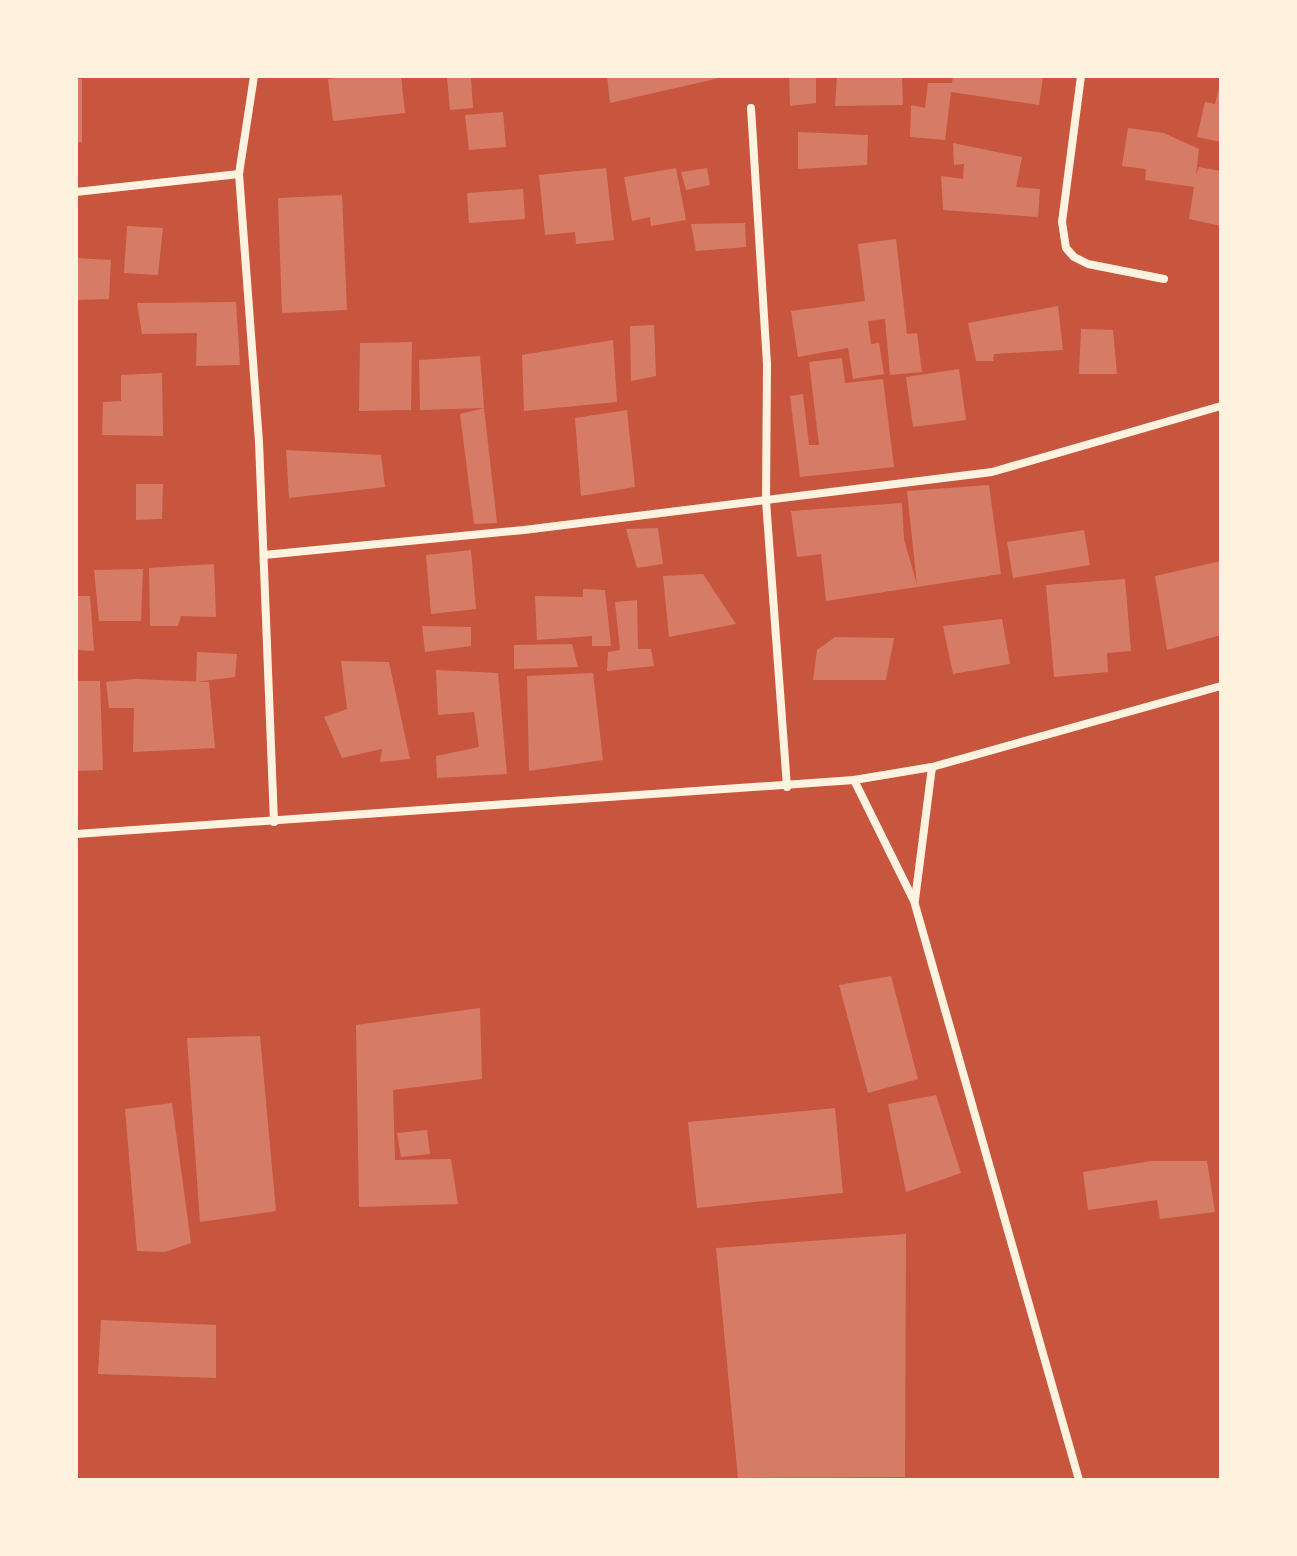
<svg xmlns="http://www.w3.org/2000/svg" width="1297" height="1556" font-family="'PT Sans',sans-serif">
  <rect width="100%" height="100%" fill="#c8553d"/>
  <!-- building -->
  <g fill="#d67c66">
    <path d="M355,76H401L405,113L333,121L328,79Z"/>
    <path d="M607,76H724V77L610,103Z"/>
    <path d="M789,76H816V103L790,106Z"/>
    <path d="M837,76H902L903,105L835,106Z"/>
    <path d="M953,76H1043L1039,105L951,92L945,140L910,137L911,105L925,108L928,83H952Z"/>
    <path d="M471,77L473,108L450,110L447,78Z"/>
    <path d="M76,79H82V142L76,143Z"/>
    <path d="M1220,85H1221V142L1197,137L1205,102L1215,104Z"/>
    <path d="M503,112L506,147L469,150L465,115Z"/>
    <path d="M1128,128L1164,133L1199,149L1196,175L1199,167L1221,171V226L1189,219L1194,187L1145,180L1146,169L1122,166Z"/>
    <path d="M798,132L868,135L867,165L798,169Z"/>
    <path d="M953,143L1022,157L1016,187L1040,189L1038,217L943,210L941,176L963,179L964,164L954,165Z"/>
    <path d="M606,168L614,240L576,244L575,232L545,235L539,175Z"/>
    <path d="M676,168L686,220L651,226L650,217L632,221L624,177Z"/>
    <path d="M707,168L710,185L686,190L681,172Z"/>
    <path d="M523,189L525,219L469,223L467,193Z"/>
    <path d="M342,195L347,310L282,313L278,198Z"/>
    <path d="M745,223L746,247L696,251L691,224Z"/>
    <path d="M127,226L163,228L158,275L124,273Z"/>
    <path d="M896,239L907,334L917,333L922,372L890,375L885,319L868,321L871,344L879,343L884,374L853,379L848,348L798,357L791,311L865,301L858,244Z"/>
    <path d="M76,258L111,260L109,299L76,300Z"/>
    <path d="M236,302L240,365L196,366L197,333L142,334L137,303Z"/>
    <path d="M1058,306L1063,350L994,354L993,361H976L968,323Z"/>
    <path d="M654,325L656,376L631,381L630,326Z"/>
    <path d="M1081,329L1113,330L1117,374H1079Z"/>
    <path d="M613,340L617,402L524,411L522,355Z"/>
    <path d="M412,342L411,410L359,411L360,343Z"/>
    <path d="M480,356L484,408L420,410L419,360Z"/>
    <path d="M842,358L845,383L883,379L894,467L800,477L790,396L803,394L809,445H819L809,362Z"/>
    <path d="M959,369L966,420L913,427L906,377Z"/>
    <path d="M162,373L163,436L102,435L103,402L121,401V375Z"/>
    <path d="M484,408L497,523L474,524L460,414Z"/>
    <path d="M627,410L635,487L581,496L575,418Z"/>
    <path d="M286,450L381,455L385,487L289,498Z"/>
    <path d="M136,484H163L162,519L136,520Z"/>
    <path d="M989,485L1001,574L826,601L821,554L797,557L791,511L902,503L904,539L917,585L907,491Z"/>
    <path d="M658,528L663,564L637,568L626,529Z"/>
    <path d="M1084,530L1090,565L1013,578L1007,542Z"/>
    <path d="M471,550L476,609L431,614L426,555Z"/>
    <path d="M1221,561V635L1167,650L1155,576Z"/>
    <path d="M214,564L216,617L181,616L178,626H150L149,568Z"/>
    <path d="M143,569L141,621H99L94,570Z"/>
    <path d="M703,574L736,624L669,637L663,576Z"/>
    <path d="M1125,579L1131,651L1107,653L1108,672L1054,677L1046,585Z"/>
    <path d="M583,589L605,590L611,646H592V636L537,640L535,596L583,597Z"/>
    <path d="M76,596H90L94,651L76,650Z"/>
    <path d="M637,600L638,649H651L654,666L607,671L608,652L620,650L615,602Z"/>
    <path d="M1002,619L1010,664L953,674L943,626Z"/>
    <path d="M422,626L471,627V646L425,652Z"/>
    <path d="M835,637L894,638L886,680H813L817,650Z"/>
    <path d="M572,644L578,667L514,669V645Z"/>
    <path d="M197,652L237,654L235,677L196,682Z"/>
    <path d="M341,661L389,662L410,759L380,762L382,749L342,758L324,717L347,709Z"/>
    <path d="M436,670L498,673L507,774L437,778L436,756L479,747L474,712L438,715Z"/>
    <path d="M593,673L603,760L529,771L527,676Z"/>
    <path d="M135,679L209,682L215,748L133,752L134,708H109L106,682Z"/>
    <path d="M76,681H100L103,770L76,771Z"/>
    <path d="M891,976L918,1079L868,1093L839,985Z"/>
    <path d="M480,1008L482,1079L393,1090L395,1160L451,1159L458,1204L359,1207L356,1025Z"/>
    <path d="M260,1036L276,1211L200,1222L187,1038Z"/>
    <path d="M936,1095L961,1173L906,1192L888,1104Z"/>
    <path d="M172,1103L191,1243L165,1252L137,1251L125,1109Z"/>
    <path d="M835,1108L843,1193L697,1208L688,1122Z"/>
    <path d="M427,1130L430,1154L401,1157L397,1133Z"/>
    <path d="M1151,1161H1207L1215,1212L1160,1219L1157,1200L1088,1210L1083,1172Z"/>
    <path d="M906,1234L905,1477L738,1478L716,1248Z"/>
    <path d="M101,1320L216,1325V1378L98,1374Z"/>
  </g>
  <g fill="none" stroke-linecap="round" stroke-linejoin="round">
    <!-- minor -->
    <g stroke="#fff3e0" stroke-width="8">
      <path d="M254,76L239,174L259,442L274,822"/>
      <path d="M1081,76L1062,222L1066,248L1074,257L1088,264L1164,279"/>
      <path d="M751,108L767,364L766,501L787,787"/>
      <path d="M76,192L239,174"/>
      <path d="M264,555L524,530L992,472L1221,406"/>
      <path d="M854,780L914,901L1079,1480"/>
      <path d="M76,834L854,780L932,767L1221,686"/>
      <path d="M915,900L932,767"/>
    </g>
  </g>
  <!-- border -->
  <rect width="1297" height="1556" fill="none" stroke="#fff3e0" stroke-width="156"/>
</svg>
